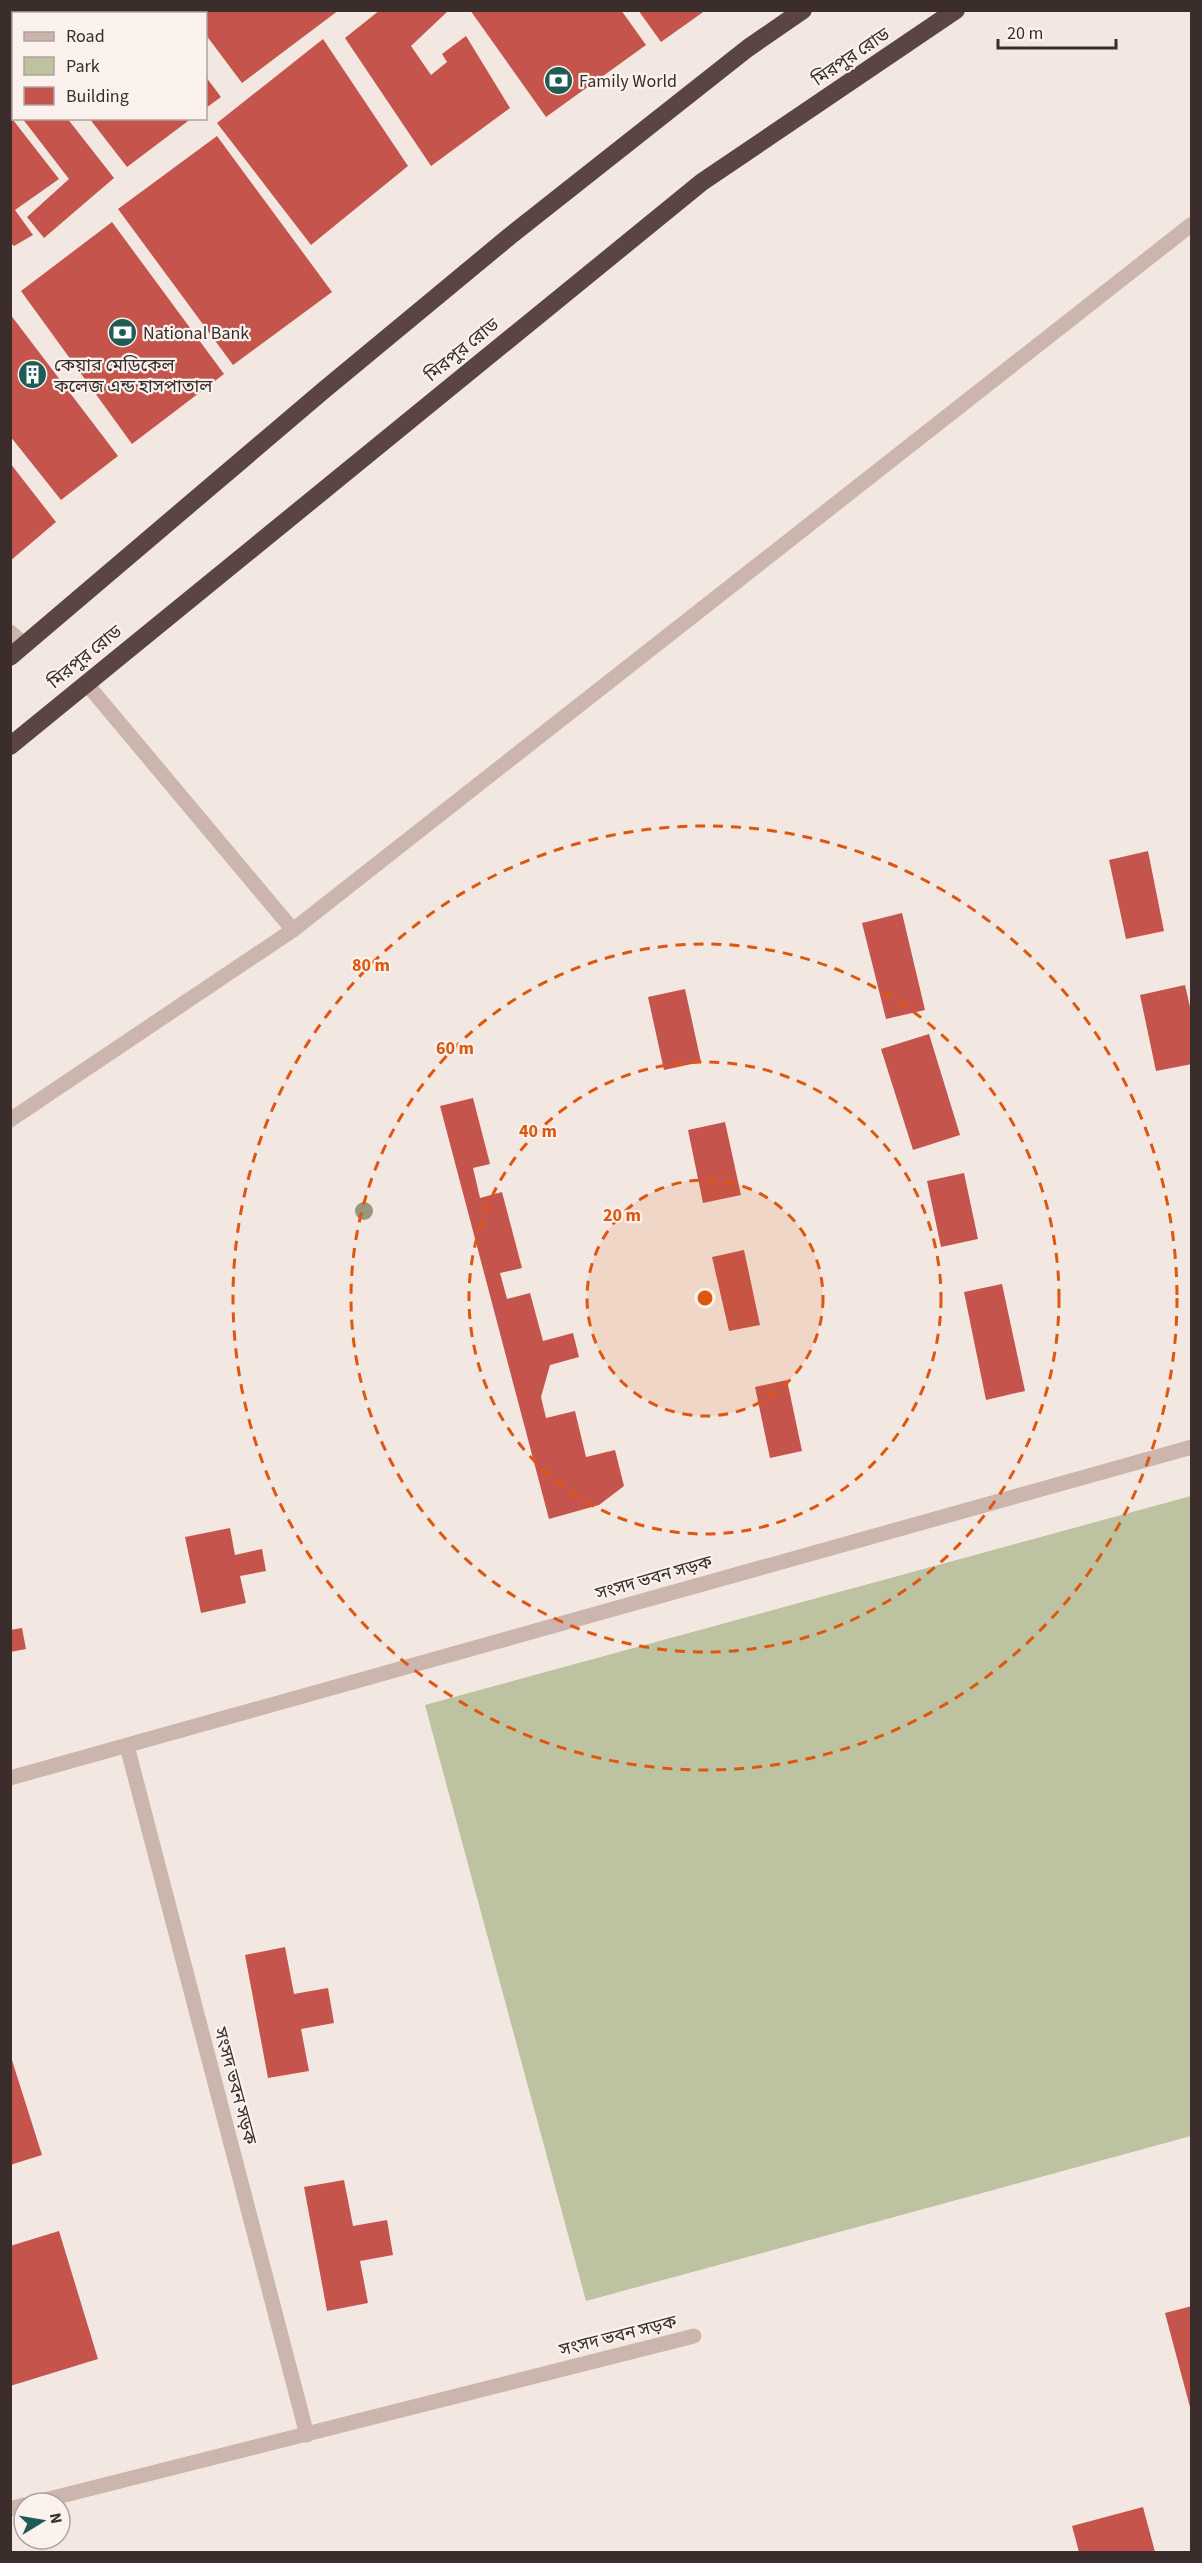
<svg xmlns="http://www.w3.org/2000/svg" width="1202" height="2563" font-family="'Source Sans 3','Noto Sans Bengali',sans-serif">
  <rect width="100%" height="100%" fill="#f3e7e1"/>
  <!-- green -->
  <path fill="#bdc3a0" d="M1191,1496V2136L586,2301L425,1705Z"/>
  <!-- building -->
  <g fill="#c5554c">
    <path d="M24,10H154L156,14H21Z"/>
    <path d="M187,10H339L242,83L206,35V14H190Z"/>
    <path d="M380,10H449L411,46L431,75L447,62L442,54L466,36L510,108L431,166L345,38Z"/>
    <path d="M470,10H621L646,45L546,117Z"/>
    <path d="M638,10H706L661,42Z"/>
    <path d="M323,39L408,166L311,245L217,123Z"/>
    <path d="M10,46L14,50V107L10,103Z"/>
    <path d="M206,77L221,97L206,108Z"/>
    <path d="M10,116L59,179L15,210L33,235L14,246L10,242Z"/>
    <path d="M22,118H67L114,178L44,238L27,217L69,179Z"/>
    <path d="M89,118H192L127,167Z"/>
    <path d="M217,136L332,292L233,365L118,209Z"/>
    <path d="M112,222L224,374L132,444L21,291Z"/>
    <path d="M10,314L118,456L61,500L10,436Z"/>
    <path d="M10,463L56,522L10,561Z"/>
    <path d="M1148,851L1164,931L1126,939L1109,860Z"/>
    <path d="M902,913L925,1010L886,1019L862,923Z"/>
    <path d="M1185,985L1192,1016V1064L1156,1071L1140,995Z"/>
    <path d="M685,989L701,1062L664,1070L648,997Z"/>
    <path d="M929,1034L960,1135L913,1150L881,1049Z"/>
    <path d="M473,1098L490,1164L473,1168L480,1198L502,1192L522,1268L500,1273L507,1299L530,1293L543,1341L573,1333L579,1357L550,1365L541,1397L546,1418L575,1411L586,1457L615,1450L624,1486L599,1505L549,1519L440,1106Z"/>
    <path d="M725,1122L741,1195L703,1203L688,1130Z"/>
    <path d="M964,1173L978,1239L941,1247L927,1181Z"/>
    <path d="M744,1250L760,1325L729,1331L712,1257Z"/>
    <path d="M1002,1284L1025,1391L986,1400L964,1292Z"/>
    <path d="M787,1380L802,1451L770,1458L755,1387Z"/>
    <path d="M230,1528L235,1555L262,1549L266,1571L240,1576L246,1603L201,1613L185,1537Z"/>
    <path d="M22,1628L26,1649L10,1652V1630Z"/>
    <path d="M285,1947L294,1994L328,1988L334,2023L301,2029L309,2071L268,2078L245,1955Z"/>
    <path d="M10,2054L42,2155L10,2165Z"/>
    <path d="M344,2180L353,2226L387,2220L393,2255L360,2261L368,2303L327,2311L304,2187Z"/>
    <path d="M59,2231L98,2359L10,2386V2246Z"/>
    <path d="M1192,2306V2411H1191L1165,2313Z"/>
    <path d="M1143,2507L1155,2552H1079L1072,2526Z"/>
  </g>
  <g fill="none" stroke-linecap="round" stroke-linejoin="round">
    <!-- lane -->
    <g stroke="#ccb5ac" stroke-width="15">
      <path d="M293,930L1192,224"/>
      <path d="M10,1120L293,930L86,683"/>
      <path d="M127,1746L307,2435"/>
      <path d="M10,1778L1192,1447"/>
      <path d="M33,2503L694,2336"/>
      <path d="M10,2509L24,2505"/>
    </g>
    <!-- street -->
    <path stroke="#ccb5ac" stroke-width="15" d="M10,632L25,645"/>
    <!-- highway -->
    <g stroke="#5b4542" stroke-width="18">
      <path d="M10,657L324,390L510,236L748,48L803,10"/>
      <path d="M10,746L702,182L956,10"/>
    </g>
  </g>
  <!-- trees -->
  <circle fill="#99987f" cx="364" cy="1211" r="9"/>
  <!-- distance rings -->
  <circle cx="705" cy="1298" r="118" fill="#df570e" fill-opacity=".12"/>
  <g fill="none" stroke="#df570e" stroke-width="3" stroke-dasharray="10 8">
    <circle cx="705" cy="1298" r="118"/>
    <circle cx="705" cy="1298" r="236"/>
    <circle cx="705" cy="1298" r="354"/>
    <circle cx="705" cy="1298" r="472"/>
  </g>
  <!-- icons -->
  <defs>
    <symbol id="bank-disc" viewBox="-11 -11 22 22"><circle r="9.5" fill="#205c55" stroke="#fbf2ed"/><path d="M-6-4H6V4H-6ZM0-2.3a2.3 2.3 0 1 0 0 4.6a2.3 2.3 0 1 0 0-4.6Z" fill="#fff"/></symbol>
    <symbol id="building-disc" viewBox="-11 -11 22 22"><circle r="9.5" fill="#205c55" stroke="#fbf2ed"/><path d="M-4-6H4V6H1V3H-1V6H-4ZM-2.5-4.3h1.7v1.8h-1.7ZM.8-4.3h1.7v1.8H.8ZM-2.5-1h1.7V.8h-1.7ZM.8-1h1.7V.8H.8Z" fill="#fff"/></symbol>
  </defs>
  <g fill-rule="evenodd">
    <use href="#bank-disc" x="542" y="64" width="33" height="33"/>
    <use href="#bank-disc" x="106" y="316" width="33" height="33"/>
    <use href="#building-disc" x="16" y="358" width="33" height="33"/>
  </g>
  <g text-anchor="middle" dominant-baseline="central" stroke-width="4.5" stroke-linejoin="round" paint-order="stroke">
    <!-- street labels -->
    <g font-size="18" fill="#3a2d2b" stroke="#fbf2ed">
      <text transform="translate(851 57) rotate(-34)">মিরপুর রোড</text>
      <text transform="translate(462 350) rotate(-39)">মিরপুর রোড</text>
      <text transform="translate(85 657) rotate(-39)">মিরপুর রোড</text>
      <text transform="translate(654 1578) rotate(-16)">সংসদ ভবন সড়ক</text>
      <text transform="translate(235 2086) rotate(75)">সংসদ ভবন সড়ক</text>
      <text transform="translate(618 2336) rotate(-14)">সংসদ ভবন সড়ক</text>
    </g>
    <!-- poi labels -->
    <g font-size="18" fill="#3a2d2b" stroke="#fbf2ed" text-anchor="start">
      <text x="579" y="81">Family World</text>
      <text x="143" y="333">National Bank</text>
      <text x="54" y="365">কেয়ার মেডিকেল<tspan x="54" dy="21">কলেজ এন্ড হাসপাতাল</tspan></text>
    </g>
  </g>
  <circle cx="705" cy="1298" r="9" fill="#df570e" stroke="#fbf2ed" stroke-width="3"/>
  <g font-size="18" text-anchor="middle" font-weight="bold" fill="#df570e" stroke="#fbf2ed" stroke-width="4.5" stroke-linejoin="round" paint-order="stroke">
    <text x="371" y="971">80 m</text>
    <text x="455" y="1054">60 m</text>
    <text x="538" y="1137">40 m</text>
    <text x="622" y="1221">20 m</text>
  </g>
  <!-- border -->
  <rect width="1202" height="2563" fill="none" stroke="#3a2d2b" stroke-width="24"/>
  <!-- legend -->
  <rect x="12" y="12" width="195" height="108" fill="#fbf2ed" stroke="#aea39f" stroke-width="1.5"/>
  <rect x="24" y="32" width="30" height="9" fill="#ccb5ac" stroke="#aea39f" stroke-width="1.5"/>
  <text x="66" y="42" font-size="18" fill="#3a2d2b">Road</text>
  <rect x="24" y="57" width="30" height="18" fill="#bdc3a0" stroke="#aea39f" stroke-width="1.5"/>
  <text x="66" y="72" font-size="18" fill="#3a2d2b">Park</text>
  <rect x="24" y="87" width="30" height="18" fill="#c5554c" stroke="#aea39f" stroke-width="1.5"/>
  <text x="66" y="102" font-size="18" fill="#3a2d2b">Building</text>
  <!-- north arrow -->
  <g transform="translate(42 2521) rotate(79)"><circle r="28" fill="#fbf2ed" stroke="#aea39f" stroke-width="1.5"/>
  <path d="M0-4.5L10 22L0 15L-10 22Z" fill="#205c55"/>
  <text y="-9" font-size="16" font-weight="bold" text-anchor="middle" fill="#3a2d2b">N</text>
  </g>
  <!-- scale -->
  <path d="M998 39v9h118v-9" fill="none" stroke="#3a2d2b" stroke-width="3"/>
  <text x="1007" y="39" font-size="18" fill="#3a2d2b" stroke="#fbf2ed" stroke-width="4.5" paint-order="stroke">20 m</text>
</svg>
